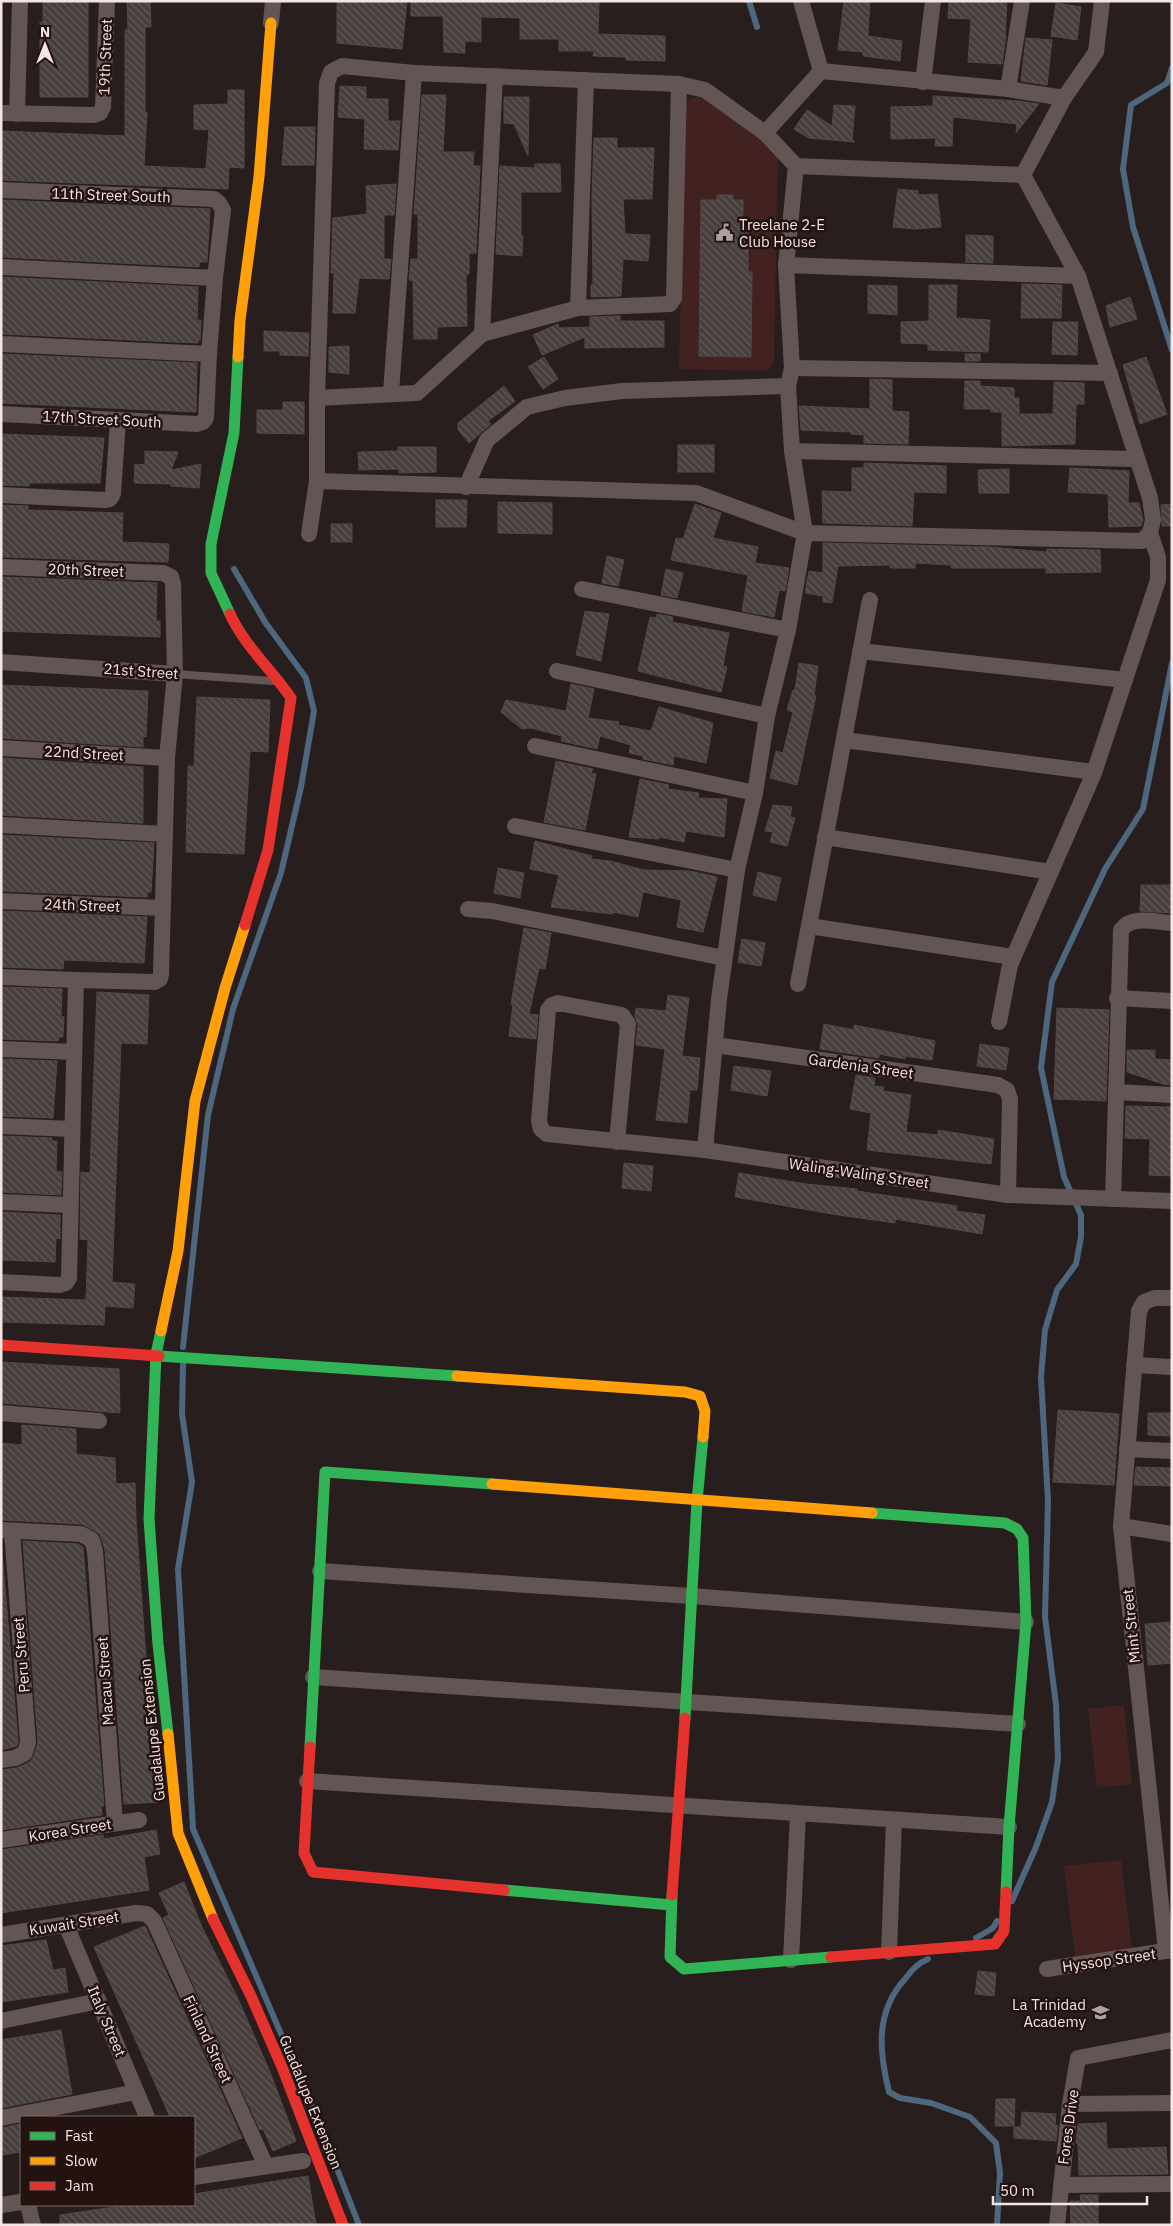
<svg xmlns="http://www.w3.org/2000/svg" width="1173" height="2226" font-family="'IBM Plex Sans',sans-serif">
  <defs>
    <pattern id="building-back-hatch" width="6" height="6" patternUnits="userSpaceOnUse" patternTransform="scale(1.25)"><rect width="6" height="6" fill="#473e3e"/><path d="M-1 5l2 2M0 0l6 6M5-1l2 2" fill="none" stroke="#625a5a"/></pattern>
  </defs>
  <rect width="100%" height="100%" fill="#291e1e"/>
  <!-- green -->
  <g fill="#412220">
    <path d="M699,97L707,99L778,150L774,362L768,371L679,369L685,105L690,99Z"/>
    <path d="M1124,1705L1132,1784L1097,1788L1088,1709Z"/>
    <path d="M1121,1860L1132,1949L1075,1956L1064,1866Z"/>
  </g>
  <g fill="none" stroke-linecap="round" stroke-linejoin="round">
    <!-- stream -->
    <g stroke="#4d677e" stroke-width="6">
      <path d="M749,1L757,27"/>
      <path d="M1172,68L1167,83L1131,105L1123,169L1133,227L1172,350"/>
      <path d="M183,1347L208,1115L233,1009L281,873L301,787L314,711L306,678L265,622L234,569"/>
      <path d="M183,1364L182,1414L192,1482L178,1569L193,1829L318,2120L359,2225"/>
      <path d="M1012,1901L1036,1847L1052,1802L1058,1759L1056,1705L1045,1617L1048,1501L1041,1377L1045,1330L1057,1290L1076,1264L1081,1237V1215L1064,1177L1041,1068L1052,982L1105,869L1143,809L1172,663"/>
      <path d="M976,1938L993,1928L997,1921"/>
      <path d="M928,1959C918,1963 912,1970 905,1979C875,2012 879,2051 889,2092L900,2098L931,2103L970,2117L996,2143L1000,2173L997,2225"/>
    </g>
  </g>
  <!-- building -->
  <g fill="url(#building-back-hatch)" stroke="#524848">
    <path d="M43,1H88V97H40V22H43Z"/>
    <path d="M127,1H150L151,27H145V112H147L144,166L206,169L209,130L194,129V105L228,104V90H244V168L229,167L228,189L1,180V131L125,136V30H128Z"/>
    <path d="M337,1H407L402,49L337,43Z"/>
    <path d="M411,1H599L598,34L665,36V61L626,60V57L593,56L594,51H559V39H520V18L481,17V42L465,41V53L444,52L443,16H411Z"/>
    <path d="M844,1H870L868,36L902,41L900,61L863,56V52L838,50Z"/>
    <path d="M949,1H1007L1005,36H1006L1002,64L968,62L971,19L948,18Z"/>
    <path d="M1056,3L1081,7L1077,40L1051,36Z"/>
    <path d="M1026,38L1052,40L1047,85L1021,81Z"/>
    <path d="M340,86L366,87V99H388V121H400L398,150L364,149L365,119L338,117Z"/>
    <path d="M422,95H446L443,152H474L473,166H480L476,253H469V274H466L467,326L437,327V339H414L413,280H409L411,259H418V214H414Z"/>
    <path d="M933,96L1019,101L1039,104L1016,133L1017,124L953,117L952,146H935L936,138L891,139V107L933,106Z"/>
    <path d="M504,97H529L528,156L514,124L504,123Z"/>
    <path d="M834,105L855,106L852,140L855,142L809,138L794,129L807,110L832,126Z"/>
    <path d="M285,127H315L314,165H282Z"/>
    <path d="M594,138H617V148H654L652,199H623L625,234L650,235L648,261L623,259L621,296L591,297V285H593L592,198Z"/>
    <path d="M535,164H560L561,192H521V236H523L522,256L496,254L500,166L535,168Z"/>
    <path d="M396,184L394,215H384V259H391L389,279L359,278L355,313H333L334,273H331L333,218L367,214L366,186Z"/>
    <path d="M898,189L918,191V195L937,194L941,227L915,229L893,227Z"/>
    <path d="M717,195H733V200H743V218H748V272H752L751,357L699,356L701,200H717Z"/>
    <path d="M1,200L210,209L207,262H199V267L1,257Z"/>
    <path d="M966,235L993,236V263L966,262Z"/>
    <path d="M1,277L198,287L197,320H201L200,340H198V343L1,334Z"/>
    <path d="M1022,284L1062,285L1061,318H1021Z"/>
    <path d="M868,285L897,286V315L868,313Z"/>
    <path d="M929,285H957L956,318L990,320L988,352L928,350V344L901,343V322L929,321Z"/>
    <path d="M1130,297L1137,319L1110,327L1106,306Z"/>
    <path d="M620,316V321H664V347L585,348V337L542,355L533,335L558,324L559,328L590,327V317Z"/>
    <path d="M1053,322H1078L1077,355L1052,354Z"/>
    <path d="M264,331L309,333L308,356L280,355V351H264Z"/>
    <path d="M349,346V374L329,372V347Z"/>
    <path d="M1,354L197,363L196,412L1,403Z"/>
    <rect x="965" y="354" width="15" height="7"/>
    <path d="M544,357L558,379L543,389L528,367Z"/>
    <path d="M1146,357L1167,414L1140,424L1123,365Z"/>
    <path d="M870,379L892,380V411L909,412L908,444L864,443V435L851,434V432L801,430L799,406L870,409Z"/>
    <path d="M965,381H980V386L1014,388V398H1019V414H1053L1054,382L1084,383V404H1076L1075,444L1002,446V412H991V409H964Z"/>
    <path d="M504,386L515,401L488,421L491,424L469,443L458,430V423Z"/>
    <path d="M283,402H304V434L257,433V410H283Z"/>
    <path d="M1,434L104,438L100,483H29V486L1,485Z"/>
    <rect x="678" y="445" width="36" height="27"/>
    <path d="M398,447H436V472L399,473V469L359,470L358,452L398,451Z"/>
    <path d="M145,451L178,452L171,470L201,464L199,488L171,486V484L134,483L135,464L145,465Z"/>
    <path d="M864,463L946,466V493L914,492L912,526L823,523L822,491L852,492V468H864Z"/>
    <path d="M1070,468L1129,471L1128,503H1139L1143,520L1141,526L1109,527L1108,494L1068,492Z"/>
    <path d="M1009,469V493H979L978,470Z"/>
    <path d="M436,500H467L466,527H436Z"/>
    <path d="M498,502L552,503V534L498,533Z"/>
    <path d="M695,504L721,513L713,538L758,547L755,563L789,568L785,591L779,590L774,617L742,611L748,575L671,560L676,538L683,539Z"/>
    <path d="M1172,504V526H1162L1161,505Z"/>
    <path d="M1,505L28,506V510L123,513L122,542L169,544L168,562L1,557Z"/>
    <rect x="331" y="524" width="21" height="18"/>
    <path d="M823,543L989,547L1046,552L1047,549L1100,550L1101,572L1046,573V568H951V565L915,563V568H890V565L838,566L832,603L823,602V596L805,593L809,571L823,573Z"/>
    <path d="M607,556L624,560L618,586L602,583Z"/>
    <path d="M666,569L683,573L677,598L661,595Z"/>
    <path d="M1,577L157,583L156,621H160V637L1,631Z"/>
    <path d="M585,611L609,614L601,661L576,655Z"/>
    <path d="M657,614L673,617L672,622L729,633L723,666L727,667L721,692L638,671L650,617L656,618Z"/>
    <path d="M799,663L818,666L814,695L816,696L797,785L770,778L776,751L783,753L793,712L787,710L793,690H795Z"/>
    <path d="M571,684L594,689L588,718L619,722L618,725L651,731L659,707L713,723L706,763L674,756L673,765L643,759V756L629,753L631,745L600,736L597,749L561,741L562,736L531,728L522,729L501,712L506,700L566,711Z"/>
    <path d="M1,685L148,691L146,737L143,736V747L1,738Z"/>
    <path d="M197,697L270,700L268,752L250,751L244,854L186,852L188,766H194Z"/>
    <path d="M1,758L143,767V823L1,815Z"/>
    <path d="M556,761L593,769L591,773L596,774L585,830L544,822Z"/>
    <path d="M640,779L669,785L668,789L699,793L698,798L727,799L724,837L686,831L684,842L659,837V839L629,837Z"/>
    <path d="M773,805L792,807L790,817L795,818L787,846L770,842L773,832L765,831Z"/>
    <path d="M1,835L154,843L151,892H147V897L1,891Z"/>
    <path d="M535,841L592,856L591,859L610,861L644,870L690,871L717,877L703,932L677,927L681,900L643,892L638,917L613,912V914L551,907L559,875L530,869Z"/>
    <path d="M498,868L524,873L520,898L494,893Z"/>
    <path d="M758,872L781,878L776,901L753,895Z"/>
    <path d="M1141,885H1172V913L1140,911Z"/>
    <path d="M1,911L147,917L144,963L64,960L63,969L1,967Z"/>
    <path d="M524,928L551,933L545,969L539,968L529,1014L538,1015L536,1039L509,1036L513,1005L511,1004Z"/>
    <path d="M742,939L765,943L761,966L738,962Z"/>
    <path d="M1,987L62,989L61,1017H64L63,1037H59L58,1041L1,1039Z"/>
    <path d="M97,992L149,995L147,1044L121,1043L112,1282L135,1284L133,1308L105,1306L104,1325L1,1322V1297L86,1300L88,1240L80,1239L81,1172L90,1173Z"/>
    <path d="M668,995L689,998L682,1056L700,1058L697,1090H690L687,1123L656,1120L665,1049L636,1045L638,1025L635,1016L636,1008L666,1011Z"/>
    <path d="M1057,1008L1109,1010L1106,1101L1054,1099Z"/>
    <path d="M824,1024L854,1030V1025L935,1041L932,1060L905,1056V1059L879,1054V1058L820,1049Z"/>
    <path d="M980,1044L1009,1048L1006,1070L977,1066Z"/>
    <path d="M1127,1050H1155V1059L1172,1060V1085L1163,1084L1127,1072Z"/>
    <path d="M1,1059L57,1061L53,1118L1,1116Z"/>
    <path d="M734,1066L771,1071L767,1096L731,1090Z"/>
    <path d="M856,1075L875,1078L874,1086L884,1087L883,1091L911,1095L906,1132L938,1135V1130L994,1139L991,1164L867,1150L871,1113L850,1109Z"/>
    <path d="M1126,1106L1172,1107V1176L1149,1175L1150,1139L1125,1138Z"/>
    <path d="M1,1136L52,1138V1141H57L56,1171L62,1172L61,1195L1,1192Z"/>
    <path d="M624,1163L653,1166L651,1191L622,1188Z"/>
    <path d="M739,1173L806,1184L857,1189V1191L957,1206L956,1211L985,1215L982,1234L895,1219V1223L832,1214L735,1197Z"/>
    <path d="M1,1212L60,1215V1239L56,1238L55,1262L1,1260Z"/>
    <path d="M1,1362L119,1369L120,1413L1,1403Z"/>
    <path d="M1058,1410L1119,1414L1114,1485L1053,1482Z"/>
    <path d="M1148,1413H1172V1436L1148,1435Z"/>
    <path d="M22,1425L76,1429V1454L115,1458L116,1484L135,1483L136,1520L145,1645L160,1802L124,1804L105,1550L100,1534L82,1524L1,1520V1443L22,1445Z"/>
    <path d="M1136,1467L1172,1468V1486L1134,1485Z"/>
    <path d="M1,1540L18,1741L17,1746L1,1750Z"/>
    <path d="M23,1541L78,1544L83,1547L104,1806H101L102,1815L1,1830V1770L17,1768L30,1762L34,1756L38,1742Z"/>
    <path d="M1172,1622V1663L1148,1665L1145,1624Z"/>
    <path d="M156,1830L160,1854L144,1857L149,1890L1,1913V1850L103,1835L104,1839Z"/>
    <path d="M184,1882L201,1925L239,2001L270,2072L296,2141L273,2151L263,2129L260,2130L163,1918L169,1915L159,1893Z"/>
    <path d="M145,1926L242,2138L194,2158V2117H170L94,1947Z"/>
    <path d="M46,1940L53,1970L65,1968L68,1992L1,2002V1946Z"/>
    <path d="M978,1971L996,1973L994,1996L975,1994Z"/>
    <path d="M61,2030L72,2094L1,2108V2040Z"/>
    <path d="M996,2099H1015L1014,2126H995Z"/>
    <path d="M1022,2112L1056,2114L1055,2126L1058,2125L1056,2141L1014,2138V2127H1021Z"/>
    <path d="M1106,2123L1107,2149L1166,2147L1168,2174L1079,2175L1078,2143H1076L1078,2124Z"/>
    <path d="M21,2124V2152L1,2155V2128Z"/>
    <path d="M308,2176L316,2225H60V2215L127,2205H194V2194Z"/>
    <path d="M1080,2195H1098V2224H1071L1070,2201H1081Z"/>
  </g>
  <g fill="none" stroke-linecap="round" stroke-linejoin="round">
    <!-- lane -->
    <path stroke="#625554" stroke-width="8" d="M175,674L273,681"/>
    <!-- street -->
    <g stroke="#625554" stroke-width="16">
      <path d="M801,1L821,71L1008,89L1064,98L1096,52L1102,1"/>
      <path d="M271,23L273,1"/>
      <path d="M923,82L933,1"/>
      <path d="M1008,89L1022,1"/>
      <path d="M1,113L94,115L100,113L103,107L107,1"/>
      <path d="M17,114L20,1"/>
      <path d="M765,133L821,71"/>
      <path d="M1,190L214,199L219,203L223,210L215,278L1,267"/>
      <path d="M786,265L1078,276"/>
      <path d="M578,308L586,80"/>
      <path d="M482,334L495,76"/>
      <path d="M1,344L209,354L215,278"/>
      <path d="M792,368L1110,373"/>
      <path d="M391,393L414,73"/>
      <path d="M317,398L417,393L482,334L578,308L670,304L674,298L679,84"/>
      <path d="M1,414L197,424L203,422L206,418L209,354"/>
      <path d="M792,451L1136,459"/>
      <path d="M317,481L696,493L805,533L792,451L788,386L792,368L786,265L796,166"/>
      <path d="M466,487L487,440L527,407L565,398L622,391L788,386"/>
      <path d="M1,495L104,500L110,499L113,494L118,420"/>
      <path d="M309,534L317,481V398L327,83L331,72L342,66L414,73L679,84L705,90L765,133L796,166L1023,175"/>
      <path d="M1,567L163,573L171,577L173,584L175,674L167,758L161,974L160,979L155,982L76,980L69,1278L66,1283L60,1285L1,1282"/>
      <path d="M582,589L788,630"/>
      <path d="M860,651L1125,680"/>
      <path d="M1,662L175,674"/>
      <path d="M557,671L767,716"/>
      <path d="M844,740L1094,772"/>
      <path d="M535,746L755,793"/>
      <path d="M1,748L167,758"/>
      <path d="M1,825L165,834"/>
      <path d="M515,826L737,870"/>
      <path d="M825,837L1051,872"/>
      <path d="M1,901L163,908"/>
      <path d="M468,909L492,911L724,958"/>
      <path d="M809,926L1013,957"/>
      <path d="M1,977L76,980"/>
      <path d="M798,984L870,600"/>
      <path d="M1117,998L1172,1001"/>
      <path d="M999,1022L1010,965L1094,773L1158,580V557L1150,533L1153,520L1150,498L1078,276L1023,175L1064,98"/>
      <path d="M715,1045L998,1085L1007,1090L1010,1099L1008,1195"/>
      <path d="M1,1049L74,1052"/>
      <path d="M1116,1092L1172,1095"/>
      <path d="M1,1126L72,1129"/>
      <path d="M617,1142L628,1024L622,1015L558,1003L552,1005L548,1010L539,1121L541,1129L547,1134L705,1150L1008,1195L1172,1201"/>
      <path d="M705,1150L719,999L737,870L755,793L767,716L788,630L805,533L1142,541L1150,533"/>
      <path d="M1113,1199L1121,930C1132,915 1154,922 1172,923"/>
      <path d="M1,1202L70,1205"/>
      <path d="M1134,1365L1172,1367"/>
      <path d="M1,1413L99,1421"/>
      <path d="M1127,1449L1172,1451"/>
      <path d="M1121,1526L1172,1534"/>
      <path d="M1,1530L81,1534L92,1540L95,1551L115,1823"/>
      <path d="M320,1571L691,1596L1026,1622"/>
      <path d="M313,1677L1018,1724"/>
      <path d="M1,1760L15,1758L25,1753L28,1742L12,1531"/>
      <path d="M307,1781L1009,1827"/>
      <path d="M1,1840L139,1820"/>
      <path d="M66,1925L147,2117"/>
      <path d="M1,1935L136,1913L147,1914L154,1921L266,2166"/>
      <path d="M1166,1951L1121,1526L1139,1311L1144,1302L1155,1298H1172"/>
      <path d="M889,1952L894,1820"/>
      <path d="M791,1960L798,1814"/>
      <path d="M1047,1969L1172,1950"/>
      <path d="M1,2021L99,2001"/>
      <path d="M1070,2104L1172,2103"/>
      <path d="M1,2118L136,2092"/>
      <path d="M194,2177L303,2161"/>
      <path d="M1061,2185L1172,2184"/>
      <path d="M1,2205L21,2202"/>
      <path d="M28,2205L33,2225"/>
      <path d="M1057,2225L1070,2104L1078,2058L1172,2040"/>
    </g>
    <!-- fast -->
    <g stroke="#30b455" stroke-width="11">
      <path d="M230,614L211,573V544L234,433L238,357"/>
      <path d="M161,1331L156,1354L149,1519L158,1644L168,1734"/>
      <path d="M159,1356L457,1376"/>
      <path d="M872,1513L1005,1523L1017,1529L1023,1538L1026,1622L1009,1827L1006,1892"/>
      <path d="M685,1718L697,1501L703,1437"/>
      <path d="M310,1747L325,1472L492,1484"/>
      <path d="M504,1890L671,1905"/>
      <path d="M672,1895L670,1957L684,1969L831,1957"/>
    </g>
    <!-- slow -->
    <g stroke="#ff9f0a" stroke-width="11">
      <path d="M238,357L240,320L259,177L271,23"/>
      <path d="M161,1331L178,1251L195,1101L225,988L245,925"/>
      <path d="M457,1376L685,1392L700,1396L705,1411L703,1437"/>
      <path d="M492,1484L872,1513"/>
      <path d="M168,1734L178,1833L213,1919"/>
    </g>
    <!-- jam -->
    <g stroke="#e5322d" stroke-width="11">
      <path d="M230,614C244,645 271,669 291,698L268,850L245,925"/>
      <path d="M1,1345L159,1356"/>
      <path d="M310,1747L304,1853L313,1872L504,1890"/>
      <path d="M672,1895L685,1718"/>
      <path d="M213,1919L251,1996L282,2067L343,2225"/>
      <path d="M831,1957L995,1944L1004,1931L1006,1892"/>
    </g>
  </g>
  <!-- icons -->
  <defs>
    <symbol id="civic-bare" viewBox="-9 -9 18 18"><path d="M-.6-6.5H3V-4.5H.6V-3L4-1V1h2V6H-6V1h2V-1L-.6-3ZM-1.2 2.5V6h2.4V2.5Z" fill="#ac9f9f" stroke="#231210" stroke-width="2.5" paint-order="stroke"/></symbol>
    <symbol id="school-bare" viewBox="-9 -9 18 18"><path d="M0-5L7-2L0 1L-7-2ZM-4 1L0 2.5L4 1V4Q0 6-4 4Z" fill="#ac9f9f" stroke="#231210" stroke-width="2.5" paint-order="stroke"/></symbol>
  </defs>
  <g fill-rule="evenodd">
    <use href="#civic-bare" x="712" y="220" width="25" height="25"/>
    <use href="#school-bare" x="1088" y="2000" width="25" height="25"/>
  </g>
  <g text-anchor="middle" dominant-baseline="central" stroke-width="5" stroke-linejoin="round" paint-order="stroke">
    <!-- street labels -->
    <g font-size="15" fill="#f3e5e4" stroke="#231210">
      <text transform="translate(105 57) rotate(-88)">19th Street</text>
      <text transform="translate(111 195) rotate(2)">11th Street South</text>
      <text transform="translate(102 419) rotate(3)">17th Street South</text>
      <text transform="translate(86 570) rotate(2)">20th Street</text>
      <text transform="translate(141 671) rotate(4)">21st Street</text>
      <text transform="translate(84 753) rotate(3)">22nd Street</text>
      <text transform="translate(82 905) rotate(2)">24th Street</text>
      <text transform="translate(861 1066) rotate(8)">Gardenia Street</text>
      <text transform="translate(859 1173) rotate(8)">Waling-Waling Street</text>
      <text transform="translate(1131 1626) rotate(-96)">Mint Street</text>
      <text transform="translate(21 1655) rotate(-95)">Peru Street</text>
      <text transform="translate(105 1681) rotate(-94)">Macau Street</text>
      <text transform="translate(152 1730) rotate(-96)">Guadalupe Extension</text>
      <text transform="translate(70 1830) rotate(-9)">Korea Street</text>
      <text transform="translate(74 1923) rotate(-9)">Kuwait Street</text>
      <text transform="translate(1109 1960) rotate(-8)">Hyssop Street</text>
      <text transform="translate(107 2021) rotate(67)">Italy Street</text>
      <text transform="translate(208 2039) rotate(65)">Finland Street</text>
      <text transform="translate(311 2102) rotate(68)">Guadalupe Extension</text>
      <text transform="translate(1068 2127) rotate(-82)">Fores Drive</text>
    </g>
    <!-- poi labels -->
    <g font-size="15" fill="#f3e5e4" stroke="#231210" text-anchor="start">
      <text x="739" y="224">Treelane 2-E<tspan x="739" dy="17">Club House</tspan></text>
      <text x="1086" y="2004" text-anchor="end">La Trinidad<tspan x="1086" dy="17">Academy</tspan></text>
    </g>
  </g>
  <!-- border -->
  <rect width="1173" height="2226" fill="none" stroke="#f3e5e4" stroke-width="5"/>
  <!-- legend -->
  <rect x="20" y="2116" width="175" height="90" fill="#231210" stroke="#766665"/>
  <rect x="30" y="2132" width="25" height="8" fill="#30b455" stroke="#766665"/>
  <text x="65" y="2141" font-size="15" fill="#f3e5e4">Fast</text>
  <rect x="30" y="2157" width="25" height="8" fill="#ff9f0a" stroke="#766665"/>
  <text x="65" y="2166" font-size="15" fill="#f3e5e4">Slow</text>
  <rect x="30" y="2182" width="25" height="8" fill="#e5322d" stroke="#766665"/>
  <text x="65" y="2191" font-size="15" fill="#f3e5e4">Jam</text>
  <!-- north arrow -->
  <g transform="translate(45 45)" stroke="#231210" stroke-width="4" paint-order="stroke">
  <path d="M0-4L9 19L0 12L-9 19Z" fill="#f3e5e4"/>
  <text y="-8" font-size="14" font-weight="bold" text-anchor="middle" fill="#f3e5e4">N</text>
  </g>
  <!-- scale -->
  <path d="M993 2196v8h154v-8" fill="none" stroke="#f3e5e4" stroke-width="2.5"/>
  <text x="1000" y="2196" font-size="15" fill="#f3e5e4" stroke="#231210" stroke-width="4" paint-order="stroke">50 m</text>
</svg>
